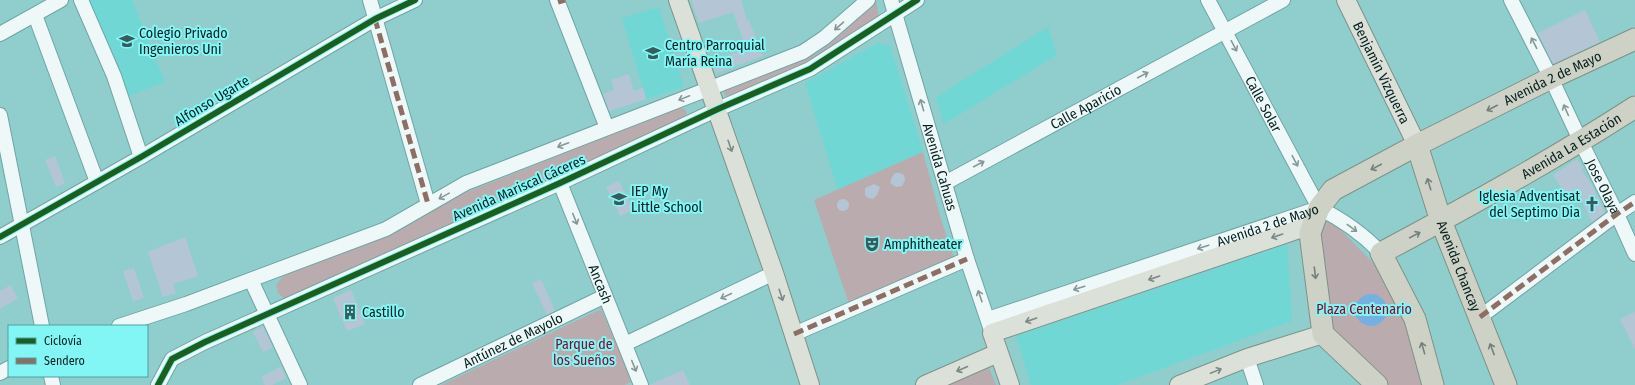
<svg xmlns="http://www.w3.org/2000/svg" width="1635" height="385" font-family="'Fira Sans Condensed',sans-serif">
  <rect width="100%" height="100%" fill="#8fcecd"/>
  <!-- built -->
  <g fill="#70d7d5">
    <path d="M89,0H132L165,82L128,96Z"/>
    <path d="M659,7L684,87L646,99L622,18Z"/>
    <path d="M1048,27L1057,55L944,124L936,97Z"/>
    <path d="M878,43L890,46L923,152L838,190L805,83Z"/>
    <path d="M1287,244L1292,321L1117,385H1031L1016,336Z"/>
  </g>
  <!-- green -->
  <g fill="#baabaf">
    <path d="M874,0H876L879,18L800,68L730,95L726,96L724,93L723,90L776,68L818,53L846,30Z"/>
    <path d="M679,108L685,109C688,114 686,117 682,121L285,299L278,293L276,285L283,276L398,231L462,194Z"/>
    <path d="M923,152L941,219L956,264L851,310L814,200Z"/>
    <path d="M1330,221L1335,224L1381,271L1408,320L1425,385H1388L1345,348L1330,322L1317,229L1322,223Z"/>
    <path d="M601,309L633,381L624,385H441Z"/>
    <path d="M988,365L996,385H944Z"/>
  </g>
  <!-- water -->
  <circle fill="#74b1e1" cx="1371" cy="310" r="16"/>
  <!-- building -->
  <g fill="#b4c6d5">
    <path d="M691,0H741L747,21L749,20L763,56L716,73L712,61L746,49L733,12L699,23Z"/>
    <path d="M1585,10L1600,42L1553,64L1538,33Z"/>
    <path d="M629,74L634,91L643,88L646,99L609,111L603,94L614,90L611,80Z"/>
    <path d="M55,156L65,183L56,187L45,160Z"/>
    <path d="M1577,159L1583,168L1581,169L1592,186L1605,213L1592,222L1579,195L1568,202L1563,193L1564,192L1553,175Z"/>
    <path d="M895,173H900L904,175L905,180L902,186L896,187L890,183L892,177Z"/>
    <path d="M619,181L633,210L620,216L606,187Z"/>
    <path d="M874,184L880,187L877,195L873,199L868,198L865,195V188Z"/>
    <circle cx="843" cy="205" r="6"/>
    <path d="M185,237L198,276L173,284L176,293L163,297L148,252Z"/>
    <path d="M134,268L144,298L133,301L123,271Z"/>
    <path d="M541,279L555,311L547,315L532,283Z"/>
    <path d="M11,285L18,299L0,308V291Z"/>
    <path d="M351,290L365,324L347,331L333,298Z"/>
    <path d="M1635,312V349L1620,319Z"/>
    <path d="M263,327L273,348L263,352L253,332Z"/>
    <path d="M281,367L286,378L272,385H265L261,377Z"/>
    <path d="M683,370L690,385H649Z"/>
  </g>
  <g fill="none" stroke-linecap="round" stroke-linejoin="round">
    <defs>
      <g id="minor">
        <path d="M81,0L114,76L141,157"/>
        <path d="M370,0L428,204"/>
        <path d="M557,0L607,128"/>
        <path id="s1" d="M891,0L967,259L990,327"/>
        <path id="s2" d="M1208,0L1319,208"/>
        <path id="s3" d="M1511,0L1551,78L1581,142L1617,214L1635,254"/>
        <path d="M35,15L97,182"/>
        <path d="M0,34L61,0"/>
        <path d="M0,115L42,326"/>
        <path id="s4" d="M560,183L641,385"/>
        <path id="s5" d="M945,183L1283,0"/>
        <path d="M1319,208C1341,219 1364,235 1381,253"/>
        <path d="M0,237L141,157L375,19L415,0"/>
        <path d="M251,280L300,385"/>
        <path d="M1480,317L1617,214L1635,202"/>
        <path id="s6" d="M988,319L1319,208"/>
        <path d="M119,326L186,304L386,229L466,183L803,52L824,38L868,0"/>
        <path d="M794,334L967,259"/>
        <path d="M625,344L774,273"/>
        <path d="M1247,358L1256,385"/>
        <path d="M0,373L9,368"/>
        <path d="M51,376L53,385"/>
        <path d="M158,385L172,359L205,342L560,183L718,109L810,69L917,0"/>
        <path id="s7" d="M420,385L605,296"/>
      </g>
      <g id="major">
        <path d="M678,0L774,273L810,385"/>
        <path id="s8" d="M1346,0L1417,145"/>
        <path d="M925,385L998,353"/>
        <path d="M1010,385L992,333L1314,224"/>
        <path d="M1179,385L1247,358L1323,334"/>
      </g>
      <g id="highway">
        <path id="s9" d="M1417,145L1441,221L1506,385"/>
        <path id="s10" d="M1377,385L1323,334L1310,233L1319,208L1333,190L1417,145L1551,78L1635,39"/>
        <path id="s11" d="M1433,385L1415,319L1381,253C1467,207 1553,160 1635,107"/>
      </g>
    </defs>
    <!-- minor casing -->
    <use href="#minor" stroke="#70a5a4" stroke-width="16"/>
    <!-- major casing -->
    <use href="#major" stroke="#7c9387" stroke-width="20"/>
    <!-- highway casing -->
    <use href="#highway" stroke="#7c9387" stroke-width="23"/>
    <!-- minor -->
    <use href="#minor" stroke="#eef8f8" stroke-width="14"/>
    <!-- major -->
    <use href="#major" stroke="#dbe0d9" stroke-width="18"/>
    <!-- highway -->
    <use href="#highway" stroke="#ced1c5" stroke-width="21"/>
    <!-- quiet -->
    <g stroke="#8d6e63" stroke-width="5" stroke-dasharray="10 5" stroke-linecap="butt">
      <path d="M558,2L565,0"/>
      <path d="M375,19L428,204"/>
      <path d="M1480,317L1617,214L1635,202"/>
      <path d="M794,334L967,259"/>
    </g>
    <defs>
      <g id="cycleway">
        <path d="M0,237L141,157L375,19L415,0"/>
        <path d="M158,385L172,359L205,342L560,183L718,109L810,69L917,0"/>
      </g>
    </defs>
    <!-- cycleway casing -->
    <use href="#cycleway" stroke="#82f6f4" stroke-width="8"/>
    <!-- cycleway -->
    <use href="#cycleway" stroke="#1b5e20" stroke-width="6"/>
  </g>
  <!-- one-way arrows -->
  <defs><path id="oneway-shaft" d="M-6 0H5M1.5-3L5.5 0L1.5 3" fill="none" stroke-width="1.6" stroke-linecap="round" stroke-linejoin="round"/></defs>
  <g stroke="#869797">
    <use href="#oneway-shaft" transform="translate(839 26) rotate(139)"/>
    <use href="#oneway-shaft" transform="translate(1534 43) rotate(-117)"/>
    <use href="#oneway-shaft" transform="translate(1234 46) rotate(62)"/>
    <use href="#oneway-shaft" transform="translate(1143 75) rotate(-28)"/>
    <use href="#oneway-shaft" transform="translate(684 98) rotate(158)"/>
    <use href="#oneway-shaft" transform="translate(922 105) rotate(-106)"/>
    <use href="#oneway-shaft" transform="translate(1566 110) rotate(-114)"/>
    <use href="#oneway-shaft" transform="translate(563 145) rotate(159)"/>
    <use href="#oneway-shaft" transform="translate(1295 161) rotate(62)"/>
    <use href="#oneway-shaft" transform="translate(979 164) rotate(-28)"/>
    <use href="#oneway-shaft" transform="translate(444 196) rotate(151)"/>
    <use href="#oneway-shaft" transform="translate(575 219) rotate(68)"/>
    <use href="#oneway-shaft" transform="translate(1352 228) rotate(36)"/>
    <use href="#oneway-shaft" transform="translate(1203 247) rotate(162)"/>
    <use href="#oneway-shaft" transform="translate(1079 288) rotate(162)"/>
    <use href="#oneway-shaft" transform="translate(726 296) rotate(155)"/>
    <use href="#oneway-shaft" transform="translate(980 296) rotate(-109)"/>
    <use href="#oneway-shaft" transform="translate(634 366) rotate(68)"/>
  </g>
  <g stroke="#74817b">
    <use href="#oneway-shaft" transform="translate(1492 108) rotate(153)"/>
    <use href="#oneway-shaft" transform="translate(1376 167) rotate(152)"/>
    <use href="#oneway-shaft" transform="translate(1429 184) rotate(-107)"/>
    <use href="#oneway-shaft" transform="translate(1415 235) rotate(-28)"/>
    <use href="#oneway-shaft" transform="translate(1315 273) rotate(83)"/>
    <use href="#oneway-shaft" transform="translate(1423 348) rotate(-106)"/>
    <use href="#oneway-shaft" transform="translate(1492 349) rotate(-111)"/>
  </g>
  <g stroke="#7b8a86">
    <use href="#oneway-shaft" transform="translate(730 146) rotate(71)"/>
    <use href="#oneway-shaft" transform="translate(1277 236) rotate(161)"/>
    <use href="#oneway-shaft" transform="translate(1154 278) rotate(161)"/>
    <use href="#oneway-shaft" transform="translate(781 295) rotate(72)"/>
    <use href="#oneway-shaft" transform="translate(1031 320) rotate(161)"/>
    <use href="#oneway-shaft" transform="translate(962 369) rotate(156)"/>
    <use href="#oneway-shaft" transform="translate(1216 371) rotate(-22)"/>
  </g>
  <!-- icons -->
  <defs>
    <symbol id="school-bare" viewBox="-9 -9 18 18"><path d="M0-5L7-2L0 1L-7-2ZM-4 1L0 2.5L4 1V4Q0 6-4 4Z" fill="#365d5d" stroke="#82f6f4" stroke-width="2.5" paint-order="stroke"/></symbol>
    <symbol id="church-bare" viewBox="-9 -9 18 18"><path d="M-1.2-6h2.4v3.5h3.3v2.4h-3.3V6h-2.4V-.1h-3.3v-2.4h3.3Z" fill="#365d5d" stroke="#82f6f4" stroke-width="2.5" paint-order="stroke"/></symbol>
    <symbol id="theatre-bare" viewBox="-9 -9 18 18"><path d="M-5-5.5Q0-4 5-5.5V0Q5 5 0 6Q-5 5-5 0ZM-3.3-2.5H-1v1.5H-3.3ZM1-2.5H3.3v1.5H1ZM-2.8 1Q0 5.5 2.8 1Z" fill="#365d5d" stroke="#82f6f4" stroke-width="2.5" paint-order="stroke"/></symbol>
    <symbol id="building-bare" viewBox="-9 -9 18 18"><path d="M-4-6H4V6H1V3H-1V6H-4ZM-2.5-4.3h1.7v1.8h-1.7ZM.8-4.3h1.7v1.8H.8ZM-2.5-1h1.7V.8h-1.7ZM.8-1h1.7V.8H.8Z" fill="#365d5d" stroke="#82f6f4" stroke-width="2.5" paint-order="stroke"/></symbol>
  </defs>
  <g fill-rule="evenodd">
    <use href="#school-bare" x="116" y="30" width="22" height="22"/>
    <use href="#school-bare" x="642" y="42" width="22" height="22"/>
    <use href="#school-bare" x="608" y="188" width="22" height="22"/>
    <use href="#church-bare" x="1581" y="193" width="22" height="22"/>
    <use href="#theatre-bare" x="861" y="233" width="22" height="22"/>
    <use href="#building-bare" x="339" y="301" width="22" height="22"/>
  </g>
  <g text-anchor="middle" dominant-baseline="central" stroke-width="4" stroke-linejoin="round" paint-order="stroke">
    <!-- poi labels -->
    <g font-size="14" fill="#062020" stroke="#82f6f4" text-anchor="start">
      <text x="139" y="33">Colegio Privado<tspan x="139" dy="16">Ingenieros Uni</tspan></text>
      <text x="665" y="45">Centro Parroquial<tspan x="665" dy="16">María Reina</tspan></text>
      <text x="631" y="191">IEP My<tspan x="631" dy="16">Little School</tspan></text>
      <text x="1580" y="196" text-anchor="end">Iglesia Adventisat<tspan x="1580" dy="16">del Septimo Dia</tspan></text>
      <text x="884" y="244">Amphitheater</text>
      <text x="362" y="312">Castillo</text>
    </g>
    <!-- street labels -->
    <g font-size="14" fill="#062020" stroke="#82f6f4">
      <text stroke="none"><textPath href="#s8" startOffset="81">Benjamín Vizquerra</textPath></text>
      <text stroke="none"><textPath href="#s10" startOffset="472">Avenida 2 de Mayo</textPath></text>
      <text transform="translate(212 101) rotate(-31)">Alfonso Ugarte</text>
      <text stroke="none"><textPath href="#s2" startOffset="118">Calle Solar</textPath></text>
      <text stroke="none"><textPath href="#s5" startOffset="160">Calle Aparicio</textPath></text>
      <text stroke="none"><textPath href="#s11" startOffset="361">Avenida La Estación</textPath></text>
      <text stroke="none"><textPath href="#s1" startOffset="174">Avenida Cahuas</textPath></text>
      <text stroke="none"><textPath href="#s3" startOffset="208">Jose Olaya</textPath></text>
      <text transform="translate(519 188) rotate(-24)">Avenida Mariscal Cáceres</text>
      <text stroke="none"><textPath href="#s6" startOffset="295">Avenida 2 de Mayo</textPath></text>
      <text stroke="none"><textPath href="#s9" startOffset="128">Avenida Chancay</textPath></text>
      <text stroke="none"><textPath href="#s4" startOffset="109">Ancash</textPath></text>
      <text stroke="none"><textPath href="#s7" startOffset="103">Antúnez de Mayolo</textPath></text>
    </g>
    <!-- park labels -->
    <g font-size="14" fill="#820b2d" stroke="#82f6f4">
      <text x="1364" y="309">Plaza Centenario</text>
      <text x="584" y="344">Parque de<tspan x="584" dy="16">los Sueños</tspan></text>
    </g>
  </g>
  <!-- legend -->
  <rect x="8" y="325" width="140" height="52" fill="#82f6f4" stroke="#50a09f"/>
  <rect x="16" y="338" width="20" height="6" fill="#1b5e20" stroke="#50a09f"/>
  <text x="44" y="345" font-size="12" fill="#062020">Ciclovía</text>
  <rect x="16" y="358" width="20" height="6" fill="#8d6e63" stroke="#50a09f"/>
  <text x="44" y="365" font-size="12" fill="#062020">Sendero</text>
</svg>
